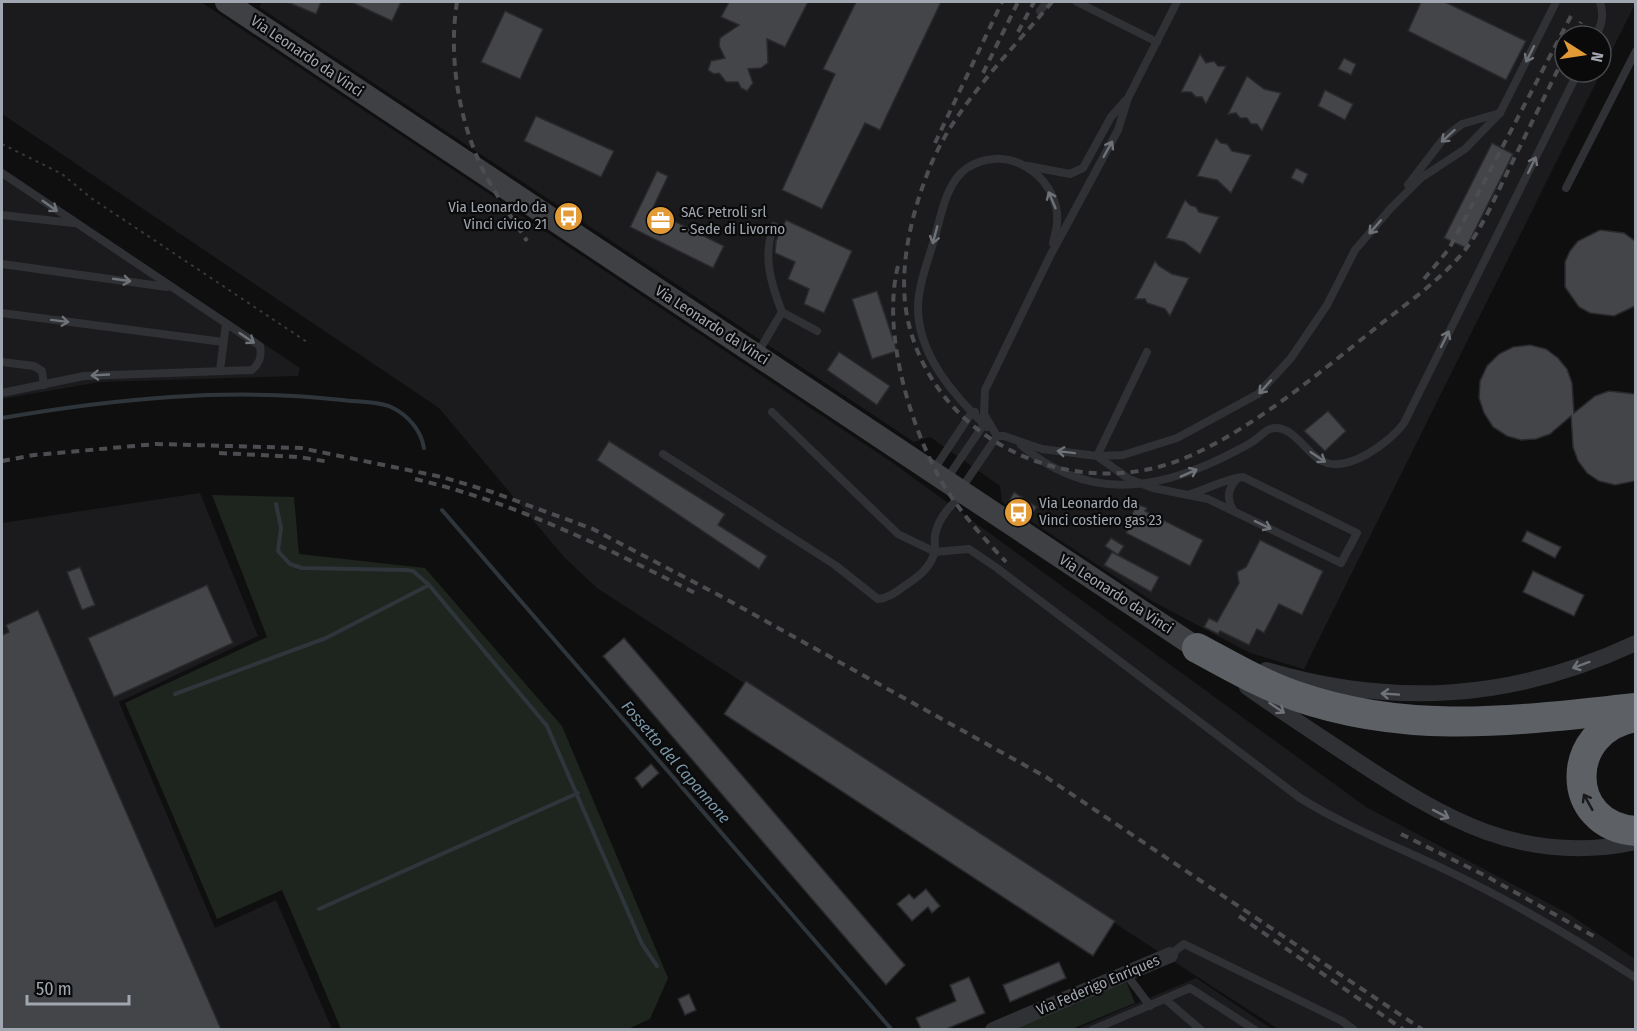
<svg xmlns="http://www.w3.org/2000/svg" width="1637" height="1031" font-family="'Fira Sans Condensed',sans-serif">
  <rect width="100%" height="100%" fill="#0f0f10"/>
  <!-- built -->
  <g fill="#1b1b1d" fill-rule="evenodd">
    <path d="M2,2H201L893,463L1366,807L1569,914L1635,959V1029H1278L597,588L564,557L439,408L2,114Z"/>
    <path d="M262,2H1636L1304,669L1250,653L1152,601L1002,502L1000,486L930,437L914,442L259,7ZM1565,36H1601V72H1565Z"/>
    <path d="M2,168L300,368L298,376L100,382L2,399Z"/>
    <path d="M200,493L258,636L119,702L215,928L276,900L332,1029L2,1030V523Z"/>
    <path d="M1196,978L1272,1029L1074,1030Z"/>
  </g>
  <!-- green -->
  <g fill="#1e241e">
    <path d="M212,495L294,497L299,554L425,568L562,726L668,978L650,1019L626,1030L341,1029L282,890L217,919L125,703L267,637Z"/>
    <path d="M1126,981L1135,1003L1072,1029L1011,1030Z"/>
  </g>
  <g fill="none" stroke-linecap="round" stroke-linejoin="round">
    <!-- stream -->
    <g stroke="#2e363c" stroke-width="4">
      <path d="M2,418C113,399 228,387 342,400C356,402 378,401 391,407C408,415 421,430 424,448"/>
      <path d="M276,504L281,528L278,551L290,564L302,568L406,570L413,571L429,585L547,726L642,944L657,966"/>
      <path d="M442,510L892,1030"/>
      <path d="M175,694L326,638L429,585"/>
      <path d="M319,909L578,793"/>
    </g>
  </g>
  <!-- building -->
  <g fill="#434548" stroke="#29292c" stroke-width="1.5">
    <path d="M287,2H321L316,14Z"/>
    <path d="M351,2H401L392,21Z"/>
    <path d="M729,2H808L785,47L767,39L768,63L761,68L748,69L753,83L747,91L741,88L738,82H726L719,73L714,74L708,70L711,61L725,58L719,46L720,38L739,25L721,17Z"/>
    <path d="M856,2H941L880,130L865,123L822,209L782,190L835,74L823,69Z"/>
    <path d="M1421,2H1445L1526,41L1506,80L1408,31Z"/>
    <path d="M505,11L543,29L520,79L481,62Z"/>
    <path d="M1200,54L1206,63L1214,61L1218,66H1226L1206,104L1202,97H1196L1191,92H1181Z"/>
    <path d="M1344,58L1356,64L1351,75L1338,69Z"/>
    <path d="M1247,76L1264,89L1281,93L1262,131L1257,124H1251L1247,118H1240L1236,113L1228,114Z"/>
    <path d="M1325,90L1353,104L1345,120L1318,106Z"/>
    <path d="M536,116L614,151L601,177L524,141Z"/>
    <path d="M1216,138L1221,143L1227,144L1232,151L1251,155L1231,193L1217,180L1197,176Z"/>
    <path d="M1492,143L1513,154L1466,248L1444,238Z"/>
    <path d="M1296,168L1308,174L1303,184L1291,178Z"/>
    <path d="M657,171L668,176L652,210L724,246L713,268L630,227Z"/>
    <path d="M1185,200L1190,205L1196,207L1199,212L1219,217L1200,254L1184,242L1166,238Z"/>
    <path d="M786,220L852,251L824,313L804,304L809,289L788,279L795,262L775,253L776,241Z"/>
    <path d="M1600,230L1624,233L1635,241V306L1614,316L1590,313L1579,307L1565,287V262L1570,251L1578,241Z"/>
    <path d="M1155,261L1159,266L1172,274L1189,278L1170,316L1165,309L1147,303L1145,299H1135Z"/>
    <path d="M877,291L897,351L872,359L852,299Z"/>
    <path d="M1530,345L1546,349L1558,358L1567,369L1572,383L1574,413L1595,396L1609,391L1635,394V481L1615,485L1599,481L1587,473L1578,461L1573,447L1571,416L1550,434L1536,439L1521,440L1507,436L1493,427L1484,413L1479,398L1480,381L1487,366L1499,354L1513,347Z"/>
    <path d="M839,352L890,386L877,405L827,370Z"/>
    <path d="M1328,411L1346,431L1325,451L1304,431Z"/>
    <path d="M609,441L725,514L718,525L767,556L759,569L597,460Z"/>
    <path d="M1014,492L1037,507L1031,516L1009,501Z"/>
    <path d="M1137,504L1147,508L1145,511L1203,540L1190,566L1126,533L1132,522L1129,520Z"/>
    <path d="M1527,531L1561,547L1555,558L1522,541Z"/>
    <path d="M1111,538L1124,546L1118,555L1105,546Z"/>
    <path d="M1260,540L1323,571L1302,615L1279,604L1264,633L1257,629L1249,645L1220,631L1218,634L1204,627L1209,618L1217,622L1239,583L1237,572L1246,567Z"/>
    <path d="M1112,552L1159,577L1151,592L1104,565Z"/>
    <path d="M80,567L95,605L82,610L67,572Z"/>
    <path d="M1533,571L1584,595L1574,616L1523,592Z"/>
    <path d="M207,585L233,643L114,697L88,638Z"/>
    <path d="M38,610L221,1029H2V635L9,632L6,625Z"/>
    <path d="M624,638L905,965L886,985L603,656Z"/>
    <path d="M746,681L1115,921L1093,956L724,714Z"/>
    <path d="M651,764L659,773L642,788L635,778Z"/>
    <path d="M926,889L940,906L932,913L928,907L912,921L897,904L909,894L914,899Z"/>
    <path d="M1059,962L1066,978L1010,1002L1003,985Z"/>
    <path d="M969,977L985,1013L946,1029H921L916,1018L956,1001L950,985Z"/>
    <path d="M689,994L696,1010L685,1015L678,999Z"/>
  </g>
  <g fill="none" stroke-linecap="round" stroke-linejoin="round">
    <!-- path -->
    <path stroke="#36383c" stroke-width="2" stroke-dasharray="3 4.5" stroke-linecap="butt" d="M2,144L62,174L91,198L310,344"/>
    <!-- lane -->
    <g stroke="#303135" stroke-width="8">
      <path d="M1077,2L1157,42"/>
      <path d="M1040,11L1047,2"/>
      <path d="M1596,36C1602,24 1604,15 1600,2"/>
      <path d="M1028,166L1070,174L1083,168L1111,117L1126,100"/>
      <path d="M2,173L260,346C262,356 260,363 252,370L84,376L2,393"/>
      <path d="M1408,185L1444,138L1462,124L1500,113"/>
      <path d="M1566,188L1636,51"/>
      <path d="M2,215L73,223"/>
      <path d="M774,226C762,255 771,284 782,312L817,331"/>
      <path d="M2,264L167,287"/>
      <path d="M2,313L223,342"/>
      <path d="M1147,352L1097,456L1129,479L1153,488L1208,499L1341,563L1357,533L1243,477C1224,479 1208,489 1190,494"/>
      <path d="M757,354L782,312"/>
      <path d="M2,362L34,366L42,371L44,385"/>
      <path d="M220,370L226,324"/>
      <path d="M772,412L898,534L935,552L969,549L997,568L1300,798C1347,827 1398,847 1448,871C1513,902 1576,939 1636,978"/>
      <path d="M987,427C955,397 918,355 918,308C918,284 930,256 936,233C942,211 947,182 967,168C1002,145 1047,168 1056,207C1059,219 1056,231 1053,243"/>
      <path d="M997,436L984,414L985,390L1050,256L1118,130L1128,98L1177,2"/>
      <path d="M1021,445C1085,500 1153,492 1224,457C1233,452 1243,448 1252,442C1258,439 1264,431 1270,429C1292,422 1306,454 1322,461C1348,474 1390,442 1404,423L1578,72"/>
      <path d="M663,454L835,565L878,599C888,598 895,593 903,587C916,578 929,570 934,554C936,548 934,541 935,535C938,519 951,503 964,495"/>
      <path d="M933,471L972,412H975"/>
      <path d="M946,480L984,424L987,423"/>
      <path d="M961,489L997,436H1004L1042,449L1097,456L1123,455L1177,438L1258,394L1291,358L1327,305L1355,250L1391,208L1421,178L1465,149L1500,113L1556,2"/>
      <path d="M1233,510C1226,497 1228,488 1238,478"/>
      <path d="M1170,955L1184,944L1342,1021L1354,1030"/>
      <path d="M1126,974L1150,1006"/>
      <path d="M1165,999L1201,1030"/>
      <path d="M1092,1030L1190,988L1255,1030"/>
    </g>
    <!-- street -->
    <g stroke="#303135" stroke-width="16">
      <path d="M1266,670C1394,708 1514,700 1636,643"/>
      <path d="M1247,687C1282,712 1318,735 1354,759C1445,819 1522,866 1636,842"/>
      <path d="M993,1030L1170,955"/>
    </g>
    <!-- secondary -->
    <path stroke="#3e4044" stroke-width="22" d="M226,2L1197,648"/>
    <!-- highway -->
    <g stroke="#5d6065" stroke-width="30">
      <path d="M1197,648C1229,665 1261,684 1296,696C1411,736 1518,720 1636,708"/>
      <path d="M1635,717C1564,729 1563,826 1636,831"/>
    </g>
    <!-- rail -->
    <g stroke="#4b4d51" stroke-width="4" stroke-dasharray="8 6" stroke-linecap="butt">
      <path d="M457,2C448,58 459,123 485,174C497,197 513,219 527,241"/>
      <path d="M1052,2C1011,51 954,107 930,167C911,214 896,274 909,325C936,434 1055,496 1162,466C1233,446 1319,373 1377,327C1407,303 1441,280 1465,250C1483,227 1495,197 1508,171C1527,132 1546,94 1565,55"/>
      <path d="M1018,32L1034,2"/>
      <path d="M1574,36L1581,22"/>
      <path d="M983,73L1018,2"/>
      <path d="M935,143L1002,2"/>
      <path d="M898,266C882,329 908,419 938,475C955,507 981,535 1006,562"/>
      <path d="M1424,279L1449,249L1571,16"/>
      <path d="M219,453L299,457L330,462"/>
      <path d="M2,461L34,455L156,444L301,448L442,477L492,492L593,529L726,599L1046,777L1423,1030"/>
      <path d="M415,479C514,502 605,547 695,593"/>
      <path d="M1401,834L1486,876L1597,938"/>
      <path d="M1239,916L1404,1030"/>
    </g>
  </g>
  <!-- one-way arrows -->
  <defs><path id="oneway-shaft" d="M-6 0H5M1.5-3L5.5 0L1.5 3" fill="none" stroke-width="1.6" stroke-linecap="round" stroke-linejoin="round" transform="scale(1.5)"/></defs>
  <g stroke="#6e7279">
    <use href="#oneway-shaft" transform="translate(1530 54) rotate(117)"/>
    <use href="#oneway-shaft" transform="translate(1448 136) rotate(138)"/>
    <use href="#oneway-shaft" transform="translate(1108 149) rotate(-61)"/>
    <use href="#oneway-shaft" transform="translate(1532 165) rotate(-64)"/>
    <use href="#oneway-shaft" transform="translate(1052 200) rotate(-113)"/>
    <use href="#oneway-shaft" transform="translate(50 206) rotate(35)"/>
    <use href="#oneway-shaft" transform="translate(1375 227) rotate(131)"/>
    <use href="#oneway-shaft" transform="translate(935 235) rotate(105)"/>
    <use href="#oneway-shaft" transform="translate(122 280) rotate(8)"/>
    <use href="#oneway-shaft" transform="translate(60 321) rotate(7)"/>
    <use href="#oneway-shaft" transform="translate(247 338) rotate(34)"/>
    <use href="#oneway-shaft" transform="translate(1445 339) rotate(-64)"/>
    <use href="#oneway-shaft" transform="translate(100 375) rotate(177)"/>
    <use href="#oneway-shaft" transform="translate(1265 387) rotate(132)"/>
    <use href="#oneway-shaft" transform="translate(1066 452) rotate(-173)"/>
    <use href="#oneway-shaft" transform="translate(1318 457) rotate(34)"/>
    <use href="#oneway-shaft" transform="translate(1189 473) rotate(-24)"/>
    <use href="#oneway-shaft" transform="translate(1263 525) rotate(26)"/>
    <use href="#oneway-shaft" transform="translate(1581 665) rotate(160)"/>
    <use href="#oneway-shaft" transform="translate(1390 694) rotate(-176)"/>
    <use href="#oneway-shaft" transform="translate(1277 708) rotate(34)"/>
    <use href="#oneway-shaft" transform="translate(1441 814) rotate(27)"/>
  </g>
  <use stroke="#1b1b1d" href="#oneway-shaft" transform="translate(1588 802) rotate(-119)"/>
  <!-- icons -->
  <defs>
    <symbol id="bus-disc" viewBox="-11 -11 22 22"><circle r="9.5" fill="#e19a36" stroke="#0a0a0b"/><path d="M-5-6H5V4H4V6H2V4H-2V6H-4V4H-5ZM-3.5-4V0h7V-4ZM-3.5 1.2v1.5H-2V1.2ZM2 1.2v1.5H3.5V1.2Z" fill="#fff"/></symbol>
    <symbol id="office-disc" viewBox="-11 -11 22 22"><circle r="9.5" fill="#e19a36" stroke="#0a0a0b"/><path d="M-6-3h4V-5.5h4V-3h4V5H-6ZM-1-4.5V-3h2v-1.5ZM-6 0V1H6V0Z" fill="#fff"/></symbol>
  </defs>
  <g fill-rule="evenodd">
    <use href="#bus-disc" x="552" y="200" width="33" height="33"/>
    <use href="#office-disc" x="644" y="204" width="33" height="33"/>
    <use href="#bus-disc" x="1002" y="496" width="33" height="33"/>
  </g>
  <g text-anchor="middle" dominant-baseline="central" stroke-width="4.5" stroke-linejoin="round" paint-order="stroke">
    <!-- street labels -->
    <g font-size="15" fill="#a1a7b0" stroke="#0a0a0b">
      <text transform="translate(307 56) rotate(34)">Via Leonardo da Vinci</text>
      <text transform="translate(712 325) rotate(33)">Via Leonardo da Vinci</text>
      <text transform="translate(1116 594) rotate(33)">Via Leonardo da Vinci</text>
      <text transform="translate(1098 985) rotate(-23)">Via Federigo Enriques</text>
    </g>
    <!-- poi labels -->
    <g font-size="15" fill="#a1a7b0" stroke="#0a0a0b" text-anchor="start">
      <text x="547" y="207" text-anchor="end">Via Leonardo da<tspan x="547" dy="17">Vinci civico 21</tspan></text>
      <text x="681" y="212">SAC Petroli srl<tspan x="681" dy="17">- Sede di Livorno</tspan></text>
      <text x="1039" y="503">Via Leonardo da<tspan x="1039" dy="17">Vinci costiero gas 23</tspan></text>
    </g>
    <!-- water labels -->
    <g font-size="16" font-style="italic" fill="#7a97a9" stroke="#0a0a0b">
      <text transform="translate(676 762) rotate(49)">Fossetto del Capannone</text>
    </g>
  </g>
  <!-- border -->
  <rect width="1637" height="1031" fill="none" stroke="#a1a7b0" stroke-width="6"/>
  <!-- north arrow -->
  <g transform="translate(1583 54) rotate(102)"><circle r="28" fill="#0a0a0b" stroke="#46494d" stroke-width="1.5"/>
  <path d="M0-4.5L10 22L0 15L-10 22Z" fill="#e19a36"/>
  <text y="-9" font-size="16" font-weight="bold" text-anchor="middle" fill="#a1a7b0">N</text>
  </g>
  <!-- scale -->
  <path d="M27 995v9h102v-9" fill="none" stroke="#a1a7b0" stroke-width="3"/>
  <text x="36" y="995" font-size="18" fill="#a1a7b0" stroke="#0a0a0b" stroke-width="4.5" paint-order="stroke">50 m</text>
</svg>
